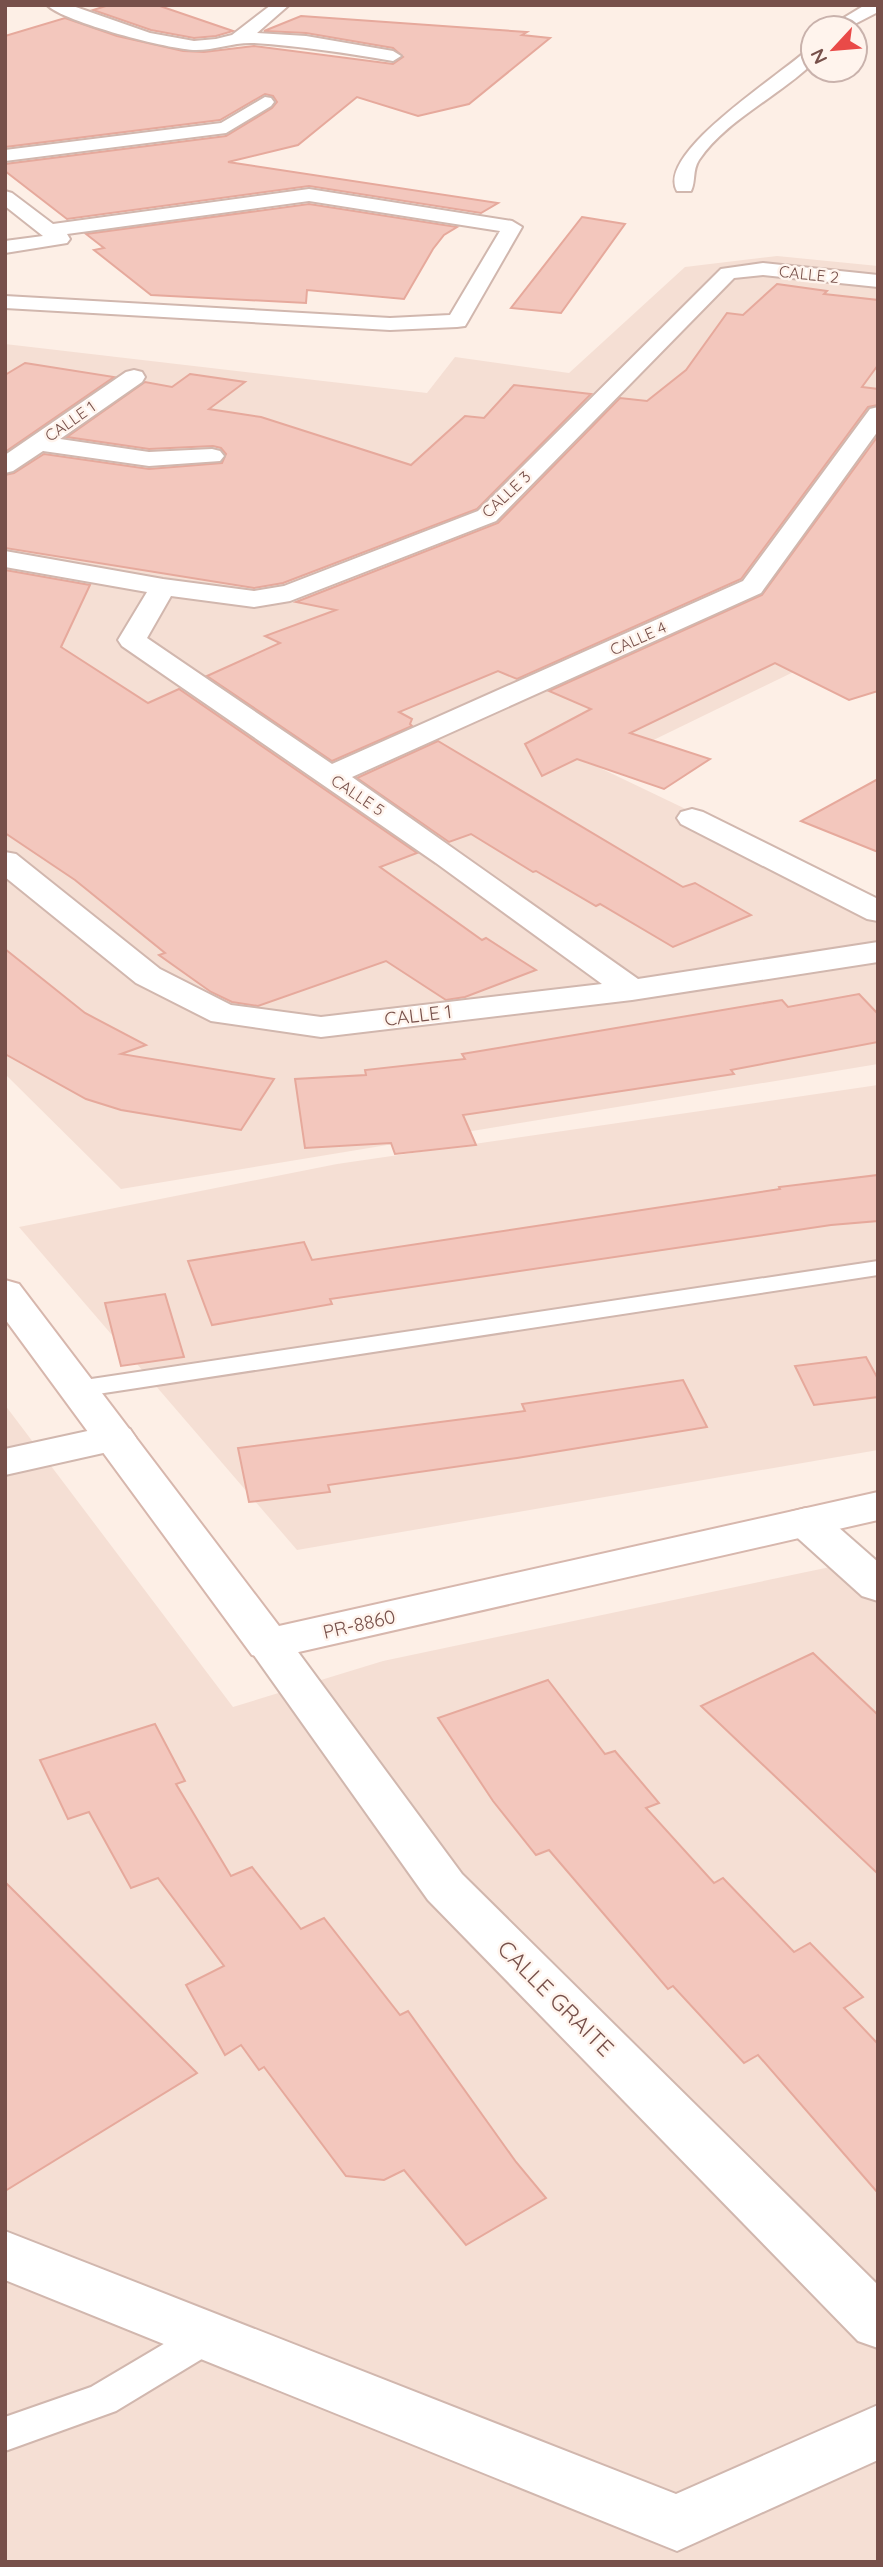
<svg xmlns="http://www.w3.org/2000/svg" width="883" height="2567" font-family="Quicksand,sans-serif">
  <rect width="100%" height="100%" fill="#fdefe6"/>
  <!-- residential -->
  <g fill="#f5dfd4">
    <path d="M777,256L878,266V631L598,767L878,901V1064L121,1189L5,1074V344L427,393L455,357L569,373L685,267Z"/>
    <path d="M878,1085V1450L297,1550L19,1227L337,1164Z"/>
    <path d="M5,1405L233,1707L383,1661L878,1557V2562H5Z"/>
  </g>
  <!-- building -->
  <g fill="#f3c7bd" stroke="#e6a99c" stroke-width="2">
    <path d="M109,5H157L233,31L216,36L194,38L151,30L93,10Z"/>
    <path d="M301,16L527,32L522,35L550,38L469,104L418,116L357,97L298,145L228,162L498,203L481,213L309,186L67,219L5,171V164L226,136L272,108L277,102L273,96L265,94L220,120L5,147V36L65,18L117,36L183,51L204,52L254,46L393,64L403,57L393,48L306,33L264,31Z"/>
    <path d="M309,204L457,227L444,235L433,249L404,299L307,290L306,303L151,295L94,250L104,248L86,234Z"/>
    <path d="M582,217L625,224L561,313L511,308Z"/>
    <path d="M777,284L827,291L824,294L878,300V365L862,387L878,389V405L868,407L741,579L517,679L498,671L399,712L412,719L410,724L412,726L332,761L207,676L280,643L265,636L336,610L296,602L498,523L620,398L647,401L686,370L727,313L743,315Z"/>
    <path d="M25,363L114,377L5,452V375Z"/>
    <path d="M190,374L245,382L209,409L261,417L411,465L465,416L484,418L514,385L591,394L477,509L283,583L254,588L5,548V475L14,473L44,454L149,469L222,463L226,454L221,448L213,446L149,449L67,437L145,382L172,387Z"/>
    <path d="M878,436V691L849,700L775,663L630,733L710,759L664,789L577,759L542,776L525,744L591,709L549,691L762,595Z"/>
    <path d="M5,570L90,585L61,647L148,703L179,689L417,853L380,867L482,940L486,938L536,970L465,997L446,1000L386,961L258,1006L232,1002L211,992L159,955L165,953L75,880L5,833Z"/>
    <path d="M438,741L683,887L695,883L751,915L673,947L600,904L596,906L536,871L533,872L471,834L449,842L357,778Z"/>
    <path d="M878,779V852L801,821Z"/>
    <path d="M5,949L85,1013L146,1045L121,1054L274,1079L241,1130L121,1110L86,1099L5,1054Z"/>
    <path d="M859,994L878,1014V1042L731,1070L734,1074L463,1115L476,1145L395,1154L391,1143L305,1148L295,1079L366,1075L365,1070L465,1059L462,1054L782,1000L788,1007Z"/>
    <path d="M878,1175V1221L831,1225L330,1299L332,1304L212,1325L188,1261L304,1242L312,1260L780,1189L779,1187Z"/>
    <path d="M165,1294L184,1357L121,1366L105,1303Z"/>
    <path d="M866,1357L878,1379V1397L814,1405L795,1366Z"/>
    <path d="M683,1380L707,1427L517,1458L328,1485L330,1492L249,1502L238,1448L525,1411L522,1404Z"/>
    <path d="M813,1653L878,1715V1874L701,1706Z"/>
    <path d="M548,1680L605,1754L615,1751L659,1803L646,1808L714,1883L723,1878L794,1952L810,1943L863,1997L844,2008L878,2044V2193L758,2055L744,2063L673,1986L668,1989L549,1850L536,1855L493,1801L438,1718Z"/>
    <path d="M155,1724L185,1781L176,1784L231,1876L252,1867L301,1929L324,1918L400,2015L408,2011L516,2162L546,2198L466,2245L404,2170L384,2180L346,2176L264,2067L259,2070L241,2045L225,2055L186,1985L224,1966L158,1878L131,1888L89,1812L68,1819L40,1760Z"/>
    <path d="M5,1882L197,2073L5,2191Z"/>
  </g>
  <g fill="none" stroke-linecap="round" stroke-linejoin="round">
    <defs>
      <g id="lane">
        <path d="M878,1261V1275L78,1397L69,1395L65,1389L69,1383L78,1381Z"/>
        <path d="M207,2321L220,2326L225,2337L220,2348L116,2411L5,2451V2417L91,2387L194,2326Z"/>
      </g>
      <g id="street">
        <path d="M47,5H70L150,33L194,41L216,39L232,35L271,5H289L257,33L306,36L393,51L401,56L393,61C346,53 301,46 254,43C234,42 216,50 196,50C170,50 64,22 47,5Z"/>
        <path d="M865,5H878V12L847,28H827Z"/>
        <path d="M813,49V63C779,96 725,121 699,160C692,171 696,181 691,191H677C655,153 782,74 807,50Z"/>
        <path d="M265,97L271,98L274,102L271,106L226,133L5,161V150L221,123Z"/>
        <path d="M309,189L512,221L522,227L468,321L465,326L457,327L390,330L5,308V296L390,318L450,315L500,231L309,201L67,234L70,239L67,243L5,253V241L43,236L5,206V191L12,193L53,224Z"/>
        <path d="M763,263L878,275V287L763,275L734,278L496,521L290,601L254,607L171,596L147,638L332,764L743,581L870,409L878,407V431L761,593L352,777L638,979L878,942V962L632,1000L321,1037L211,1021L136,983L5,877V852L16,854L160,969L231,1005L321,1017L602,984L436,863L122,646L118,640L147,592L5,567V551L163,579L254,591L284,586L478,511L721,269Z"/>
        <path d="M134,370L142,372L145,377L142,382L60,439L149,452L212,449L220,451L224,456L220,461L149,466L43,451L13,471L5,473V455L126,372Z"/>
        <path d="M692,809L703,812L878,899V921L867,919L681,824L677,818L681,812Z"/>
        <path d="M115,1425L130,1429L136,1438L130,1447L5,1475V1449Z"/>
        <path d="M806,1508L821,1512L878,1562V1601L862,1596L791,1532L785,1522L791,1512Z"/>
        <path d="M268,1629L284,1633L462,1874L878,2285V2348L858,2341L428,1900L246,1644L252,1633Z"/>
        <path d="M5,2231L676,2494L878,2405V2460L677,2551L5,2280Z"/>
      </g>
      <path id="secondary" d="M5,1280L19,1284L279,1626L878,1492V1520L268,1659L252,1655L5,1319Z"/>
    </defs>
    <!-- lane casing -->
    <use href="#lane" stroke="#d1b7ae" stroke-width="4"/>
    <!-- street casing -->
    <use href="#street" stroke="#d1b7ae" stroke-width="4"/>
    <!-- secondary casing -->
    <use href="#secondary" stroke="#d7b7ad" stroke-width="4"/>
    <!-- lane -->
    <use href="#lane" fill="#fff" fill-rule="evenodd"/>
    <!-- street -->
    <use href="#street" fill="#fff" fill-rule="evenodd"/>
    <!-- secondary -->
    <use href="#secondary" fill="#fff" fill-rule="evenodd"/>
  </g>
  <g text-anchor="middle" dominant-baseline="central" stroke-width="5" stroke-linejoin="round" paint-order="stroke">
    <!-- far-street labels -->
    <g font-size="16" fill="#77504a" stroke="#fff4ed">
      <text transform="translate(809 274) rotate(6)">CALLE 2</text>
      <text transform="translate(70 421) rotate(-35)">CALLE 1</text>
      <text transform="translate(506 494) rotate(-43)">CALLE 3</text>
      <text transform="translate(638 638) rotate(-24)">CALLE 4</text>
      <text transform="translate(358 795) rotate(34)">CALLE 5</text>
    </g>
    <!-- street labels -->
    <g font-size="19" fill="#77504a" stroke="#fff4ed">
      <text transform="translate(418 1015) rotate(-7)">CALLE 1</text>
      <text transform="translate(359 1624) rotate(-13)">PR-8860</text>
    </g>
    <!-- near-street labels -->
    <g font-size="23" fill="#77504a" stroke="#fff4ed">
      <text transform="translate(556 1998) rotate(45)">CALLE GRAITE</text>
    </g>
  </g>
  <!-- border -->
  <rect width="883" height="2567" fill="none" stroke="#77504a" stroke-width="14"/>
  <!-- north arrow -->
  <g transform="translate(834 49) rotate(244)"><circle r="33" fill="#fff4ed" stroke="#c9b2ac" stroke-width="2"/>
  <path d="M0-5L12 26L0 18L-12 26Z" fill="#e94a48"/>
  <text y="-10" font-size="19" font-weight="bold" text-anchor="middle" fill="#77504a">N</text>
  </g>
</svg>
